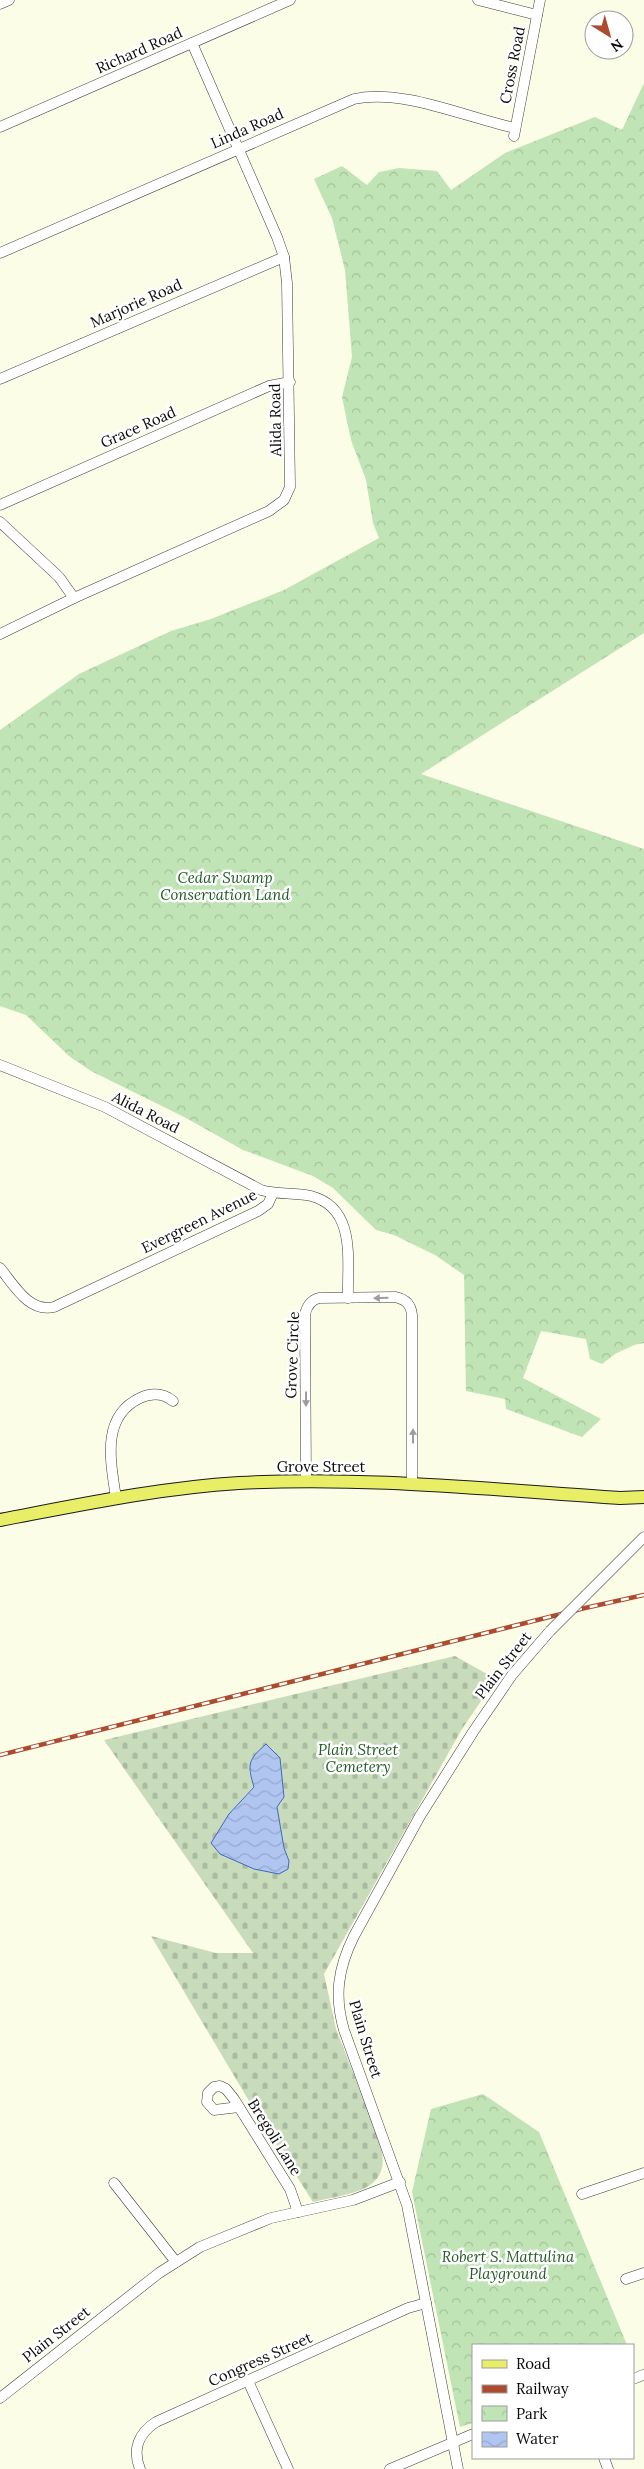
<svg xmlns="http://www.w3.org/2000/svg" width="644" height="2469" font-family="Lora,serif">
  <defs>
    <pattern id="cemetery-stones" width="16" height="16" patternUnits="userSpaceOnUse" patternTransform="scale(1.25)"><rect width="16" height="16" fill="#c8dcbc"/><path d="M2 7V4a2 2 0 0 1 4 0v3zM10 15v-3a2 2 0 0 1 4 0v3z" fill="#aabba0"/></pattern>
    <pattern id="park-crowns" width="20" height="18" patternUnits="userSpaceOnUse" patternTransform="scale(1.25)"><rect width="20" height="18" fill="#c0e4b5"/><path d="M2 6a3 3 0 1 1 6 0M12 15a3 3 0 1 1 6 0" fill="none" stroke="#a4c29a"/></pattern>
    <pattern id="water-waves" width="16" height="10" patternUnits="userSpaceOnUse" patternTransform="scale(1.25)"><rect width="16" height="10" fill="#b0c6f0"/><path d="M0 5q4-4 8 0t8 0" fill="none" stroke="#96a9cc"/></pattern>
  </defs>
  <rect width="100%" height="100%" fill="#fbfde7"/>
  <!-- cemetery -->
  <path fill="url(#cemetery-stones)" fill-rule="evenodd" d="M455,1656L496,1679L462,1729L324,1974L336,2029L378,2136C397,2192 355,2192 313,2202L252,2106L151,1936L216,1953H253L104,1740ZM249,1771L281,1779L284,1797L277,1807L284,1848L289,1861L279,1874L254,1869L224,1854L229,1814L254,1786Z"/>
  <!-- park -->
  <g fill="url(#park-crowns)">
    <path d="M644,83V633L421,774L644,849V1343L634,1345L615,1354L602,1364L590,1359L586,1339L541,1331L523,1378L601,1419L582,1437L506,1409L505,1399L466,1391L464,1275L435,1255L394,1235L376,1230L333,1188L313,1176L243,1150L186,1118L91,1071L69,1056L26,1015L0,1006V730L79,674L171,631L211,619L284,590L379,538L373,523L366,480L351,440L342,397L352,357L345,270L332,218L314,179L342,166L367,185L379,172L399,168L437,171L451,190L505,153L595,117L622,130Z"/>
    <path d="M483,2094L539,2132L627,2345H473V2423L460,2427L412,2192L431,2109Z"/>
  </g>
  <!-- water -->
  <path fill="url(#water-waves)" stroke="#3d67c1" d="M266,1744L280,1758L284,1797L277,1807L284,1848L289,1861L288,1869L279,1874L254,1869L220,1854L211,1843L229,1814L254,1787C247,1764 248,1760 266,1744Z"/>
  <g fill="none" stroke-linecap="round" stroke-linejoin="round">
    <defs>
      <g id="minor">
        <path d="M478,0L537,15"/>
        <path d="M0,4L9,0"/>
        <path d="M0,127L290,0"/>
        <path d="M514,136L540,0"/>
        <path d="M0,253L354,99C402,88 467,118 515,128"/>
        <path d="M0,379L284,257"/>
        <path d="M0,505L269,386L290,382"/>
        <path d="M0,522L59,577L74,598"/>
        <path d="M0,634L74,598L269,511L284,500L290,487L287,283L284,257L277,237L192,43"/>
        <path d="M0,1065L105,1107L261,1190C278,1195 294,1192 311,1196C357,1208 347,1261 348,1298"/>
        <path d="M0,1268C14,1285 29,1313 54,1307L258,1211L268,1204L273,1193"/>
        <path d="M306,1481L305,1314C307,1306 311,1300 319,1298L395,1297C405,1299 411,1304 412,1315V1484"/>
        <path d="M116,1498C111,1463 100,1417 140,1398C151,1393 163,1393 173,1401"/>
        <path d="M586,1595L644,1537"/>
        <path d="M239,2107L214,2110L207,2102L208,2093L214,2087L220,2086L226,2089L234,2099L290,2189L298,2212"/>
        <path d="M114,2183L176,2262"/>
        <path d="M582,2194L644,2173"/>
        <path d="M626,2279L644,2273"/>
        <path d="M633,2379L643,2375"/>
        <path d="M248,2381L288,2469"/>
        <path d="M0,2398L159,2273L200,2247L271,2218L353,2200L400,2182"/>
        <path d="M604,2458L608,2469"/>
        <path d="M140,2469C132,2449 139,2433 156,2422L408,2308L426,2303"/>
        <path d="M390,2469L473,2434"/>
        <path d="M458,2469L407,2205L344,2030C334,1996 338,1968 354,1936L420,1816L473,1732L512,1675L550,1631"/>
      </g>
      <path id="major" d="M0,1520C79,1505 158,1488 239,1483C366,1476 493,1490 620,1498L644,1497"/>
    </defs>
    <!-- minor casing -->
    <use href="#minor" stroke="#3c3c3c" stroke-width="11"/>
    <!-- major casing -->
    <use href="#major" stroke="#1a1a1a" stroke-width="14"/>
    <!-- minor -->
    <use href="#minor" stroke="#fff" stroke-width="10"/>
    <!-- major -->
    <use href="#major" stroke="#e9ee67" stroke-width="12"/>
    <defs>
      <path id="rail" d="M0,1755L585,1608L644,1595"/>
    </defs>
    <!-- rail casing -->
    <use href="#rail" stroke="#ad4b2e" stroke-width="4.5"/>
    <!-- rail -->
    <use href="#rail" stroke="#fff" stroke-width="2.5" stroke-dasharray="8" stroke-linecap="butt"/>
    <defs>
      <path id="minor-bridge" d="M550,1631L586,1595"/>
    </defs>
    <!-- minor-bridge casing -->
    <use href="#minor-bridge" stroke="#3c3c3c" stroke-width="11" stroke-linecap="butt"/>
    <!-- minor-bridge -->
    <use href="#minor-bridge" stroke="#fff" stroke-width="10"/>
  </g>
  <!-- one-way arrows -->
  <defs><path id="oneway-solid" d="M-6-.8H1V-3.2L6.5 0L1 3.2V.8H-6Z" transform="scale(1.25)"/></defs>
  <g fill="#9d9d9d">
    <use href="#oneway-solid" transform="translate(381 1298) rotate(179)"/>
    <use href="#oneway-solid" transform="translate(306 1399) rotate(90)"/>
    <use href="#oneway-solid" transform="translate(413 1436) rotate(-90)"/>
  </g>
  <g text-anchor="middle" dominant-baseline="central" stroke-width="5" stroke-linejoin="round" paint-order="stroke">
    <!-- street labels -->
    <g font-size="15" fill="#090909" stroke="#fff">
      <text transform="translate(139 50) rotate(-24)">Richard Road</text>
      <text transform="translate(512 65) rotate(-79)">Cross Road</text>
      <text transform="translate(247 128) rotate(-24)">Linda Road</text>
      <text transform="translate(136 303) rotate(-24)">Marjorie Road</text>
      <text transform="translate(275 420) rotate(-91)">Alida Road</text>
      <text transform="translate(138 427) rotate(-24)">Grace Road</text>
      <text transform="translate(146 1112) rotate(27)">Alida Road</text>
      <text transform="translate(199 1221) rotate(-26)">Evergreen Avenue</text>
      <text transform="translate(292 1355) rotate(-88)">Grove Circle</text>
      <text x="321" y="1466">Grove Street</text>
      <text transform="translate(503 1665) rotate(-52)">Plain Street</text>
      <text transform="translate(366 2039) rotate(73)">Plain Street</text>
      <text transform="translate(275 2137) rotate(58)">Bregoli Lane</text>
      <text transform="translate(56 2334) rotate(-38)">Plain Street</text>
      <text transform="translate(260 2359) rotate(-24)">Congress Street</text>
    </g>
    <!-- park labels -->
    <g font-size="15" font-style="italic" fill="#205b25" stroke="#fff">
      <text x="225" y="877">Cedar Swamp<tspan x="225" dy="17">Conservation Land</tspan></text>
      <text x="358" y="1749">Plain Street<tspan x="358" dy="17">Cemetery</tspan></text>
      <text x="508" y="2256">Robert S. Mattulina<tspan x="508" dy="17">Playground</tspan></text>
    </g>
  </g>
  <!-- legend -->
  <rect x="472" y="2344" width="162" height="115" fill="#ffffff" stroke="#9d9d9d"/>
  <rect x="482" y="2360" width="25" height="8" fill="#e9ee67" stroke="#9d9d9d"/>
  <text x="516" y="2369" font-size="15" fill="#090909">Road</text>
  <rect x="482" y="2385" width="25" height="8" fill="#ad4b2e" stroke="#9d9d9d"/>
  <text x="516" y="2394" font-size="15" fill="#090909">Railway</text>
  <rect x="482" y="2406" width="25" height="15" fill="url(#park-crowns)" stroke="#9d9d9d"/>
  <text x="516" y="2419" font-size="15" fill="#090909">Park</text>
  <rect x="482" y="2432" width="25" height="15" fill="url(#water-waves)" stroke="#9d9d9d"/>
  <text x="516" y="2444" font-size="15" fill="#090909">Water</text>
  <!-- north arrow -->
  <g transform="translate(609 35) rotate(143)"><circle r="24" fill="#ffffff" stroke="#9d9d9d"/>
  <path d="M0-4L9 19L0 12L-9 19Z" fill="#ad4b2e"/>
  <text y="-8" font-size="14" font-weight="bold" text-anchor="middle" fill="#090909">N</text>
  </g>
</svg>
